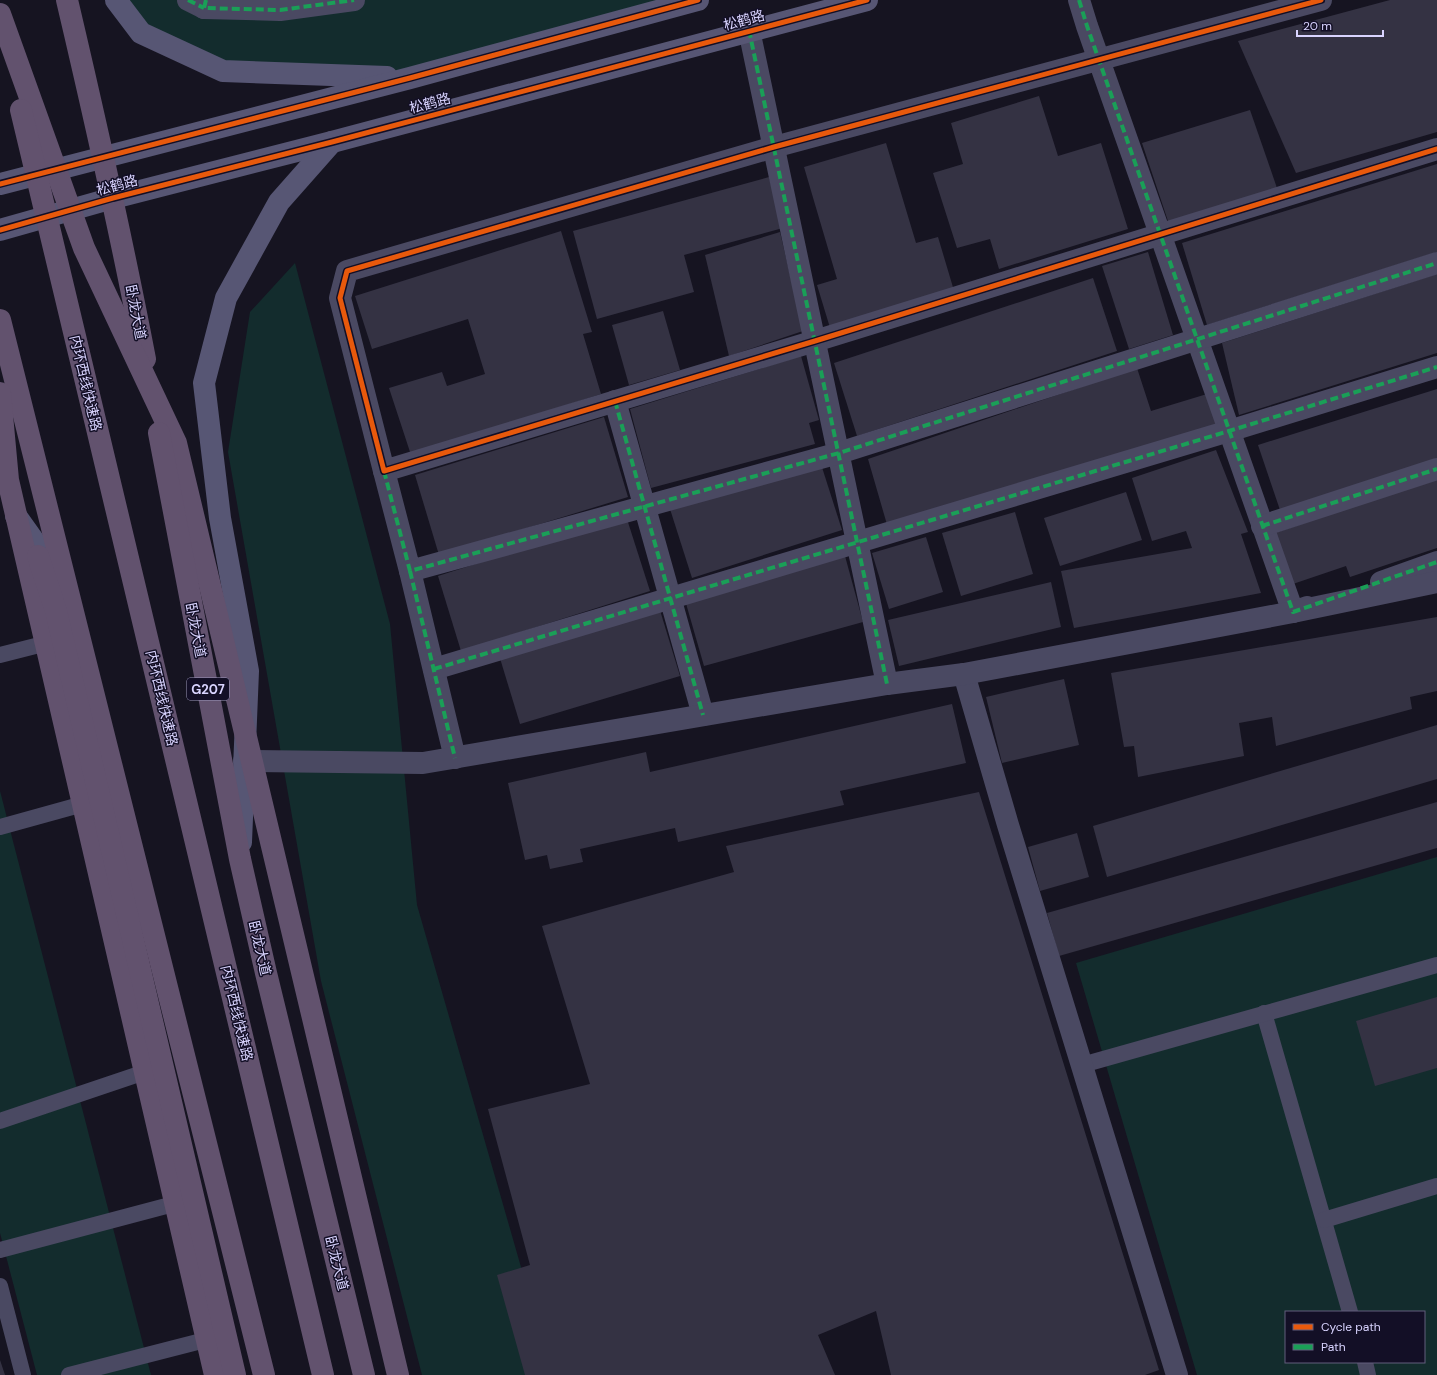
<svg xmlns="http://www.w3.org/2000/svg" width="1437" height="1375" font-family="'DM Sans','Noto Sans SC',sans-serif">
  <rect width="100%" height="100%" fill="#161421"/>
  <!-- green -->
  <g fill="#132c2d" fill-rule="evenodd">
    <path d="M116,0H698L410,78L223,71L141,33Z"/>
    <path d="M295,263L390,624L417,905L552,1375H422L321,981L228,452L250,312Z"/>
    <path d="M0,791L151,1375H37L0,1233Z"/>
    <path d="M1437,857V1375H1197L1076,963ZM1286,1312H1424V1362H1286Z"/>
  </g>
  <!-- building -->
  <g fill="#343243">
    <path d="M1390,0H1437V132L1296,173L1238,41Z"/>
    <path d="M1039,96L1058,156L1101,143L1128,229L999,269L990,239L957,248L933,173L963,164L951,123Z"/>
    <path d="M1250,110L1277,188L1169,224L1142,143Z"/>
    <path d="M886,143L916,243L938,237L955,294L831,331L817,285L837,279L804,167Z"/>
    <path d="M1437,164V252L1207,325L1182,243Z"/>
    <path d="M769,177L783,228L684,255L694,292L597,319L573,231Z"/>
    <path d="M561,231L592,332L583,334L601,394L411,455L389,388L442,372L447,386L485,374L468,319L372,349L355,296Z"/>
    <path d="M780,232L803,331L729,356L705,255Z"/>
    <path d="M1148,252L1173,335L1129,349L1102,266Z"/>
    <path d="M1437,274V353L1239,415L1222,343Z"/>
    <path d="M1093,278L1117,351L857,436L834,363Z"/>
    <path d="M663,311L680,370L629,385L612,325Z"/>
    <path d="M801,356L819,420L809,423L815,444L651,488L630,409Z"/>
    <path d="M1137,368L1151,411L1207,394L1218,428L888,528L868,459Z"/>
    <path d="M1437,389V460L1281,513L1258,445Z"/>
    <path d="M604,417L628,497L439,555L415,475Z"/>
    <path d="M1216,450L1248,532L1241,534L1261,593L1074,628L1061,571L1192,548L1186,531L1152,541L1132,478Z"/>
    <path d="M820,461L842,530L692,578L670,509Z"/>
    <path d="M1437,478V548L1350,577L1346,566L1287,586L1269,535Z"/>
    <path d="M1126,492L1142,540L1060,566L1044,518Z"/>
    <path d="M1015,512L1033,574L961,596L942,533Z"/>
    <path d="M626,516L650,591L461,651L438,576Z"/>
    <path d="M926,537L943,592L889,609L872,553Z"/>
    <path d="M845,556L863,622L704,666L685,600Z"/>
    <path d="M1051,582L1061,627L899,666L888,620Z"/>
    <path d="M659,607L680,676L520,724L499,655Z"/>
    <path d="M1437,617V691L1410,697L1412,709L1276,746L1272,717L1239,723L1244,756L1138,777L1134,746L1124,747L1111,673Z"/>
    <path d="M1064,679L1079,745L1002,763L986,697Z"/>
    <path d="M952,704L966,763L840,791L844,805L678,842L675,828L580,849L583,862L550,869L547,855L525,860L508,783L646,752L650,772Z"/>
    <path d="M1437,725V779L1107,877L1093,826Z"/>
    <path d="M979,792L1159,1370L1145,1375H891L876,1311L818,1335L835,1375H525L497,1275L530,1265L488,1109L590,1084L542,926L734,872L726,846Z"/>
    <path d="M1437,802V848L1059,956L1047,913Z"/>
    <path d="M1077,833L1089,877L1040,891L1028,847Z"/>
    <path d="M1437,997V1068L1375,1086L1356,1021Z"/>
    <path d="M0,1360L5,1375H0Z"/>
  </g>
  <g fill="none" stroke-linecap="round" stroke-linejoin="round">
    <!-- service -->
    <g stroke="#4a4962" stroke-width="16">
      <path d="M0,655L55,641"/>
      <path d="M0,827L94,801"/>
      <path d="M1264,1013L1350,1312"/>
      <path d="M1082,1065L1437,965"/>
      <path d="M0,1121L154,1069"/>
      <path d="M1324,1220L1437,1186"/>
      <path d="M0,1250L185,1201"/>
      <path d="M0,1286L23,1375"/>
      <path d="M1365,1362L1368,1375"/>
      <path d="M69,1375L217,1337"/>
    </g>
    <!-- minor -->
    <g stroke="#4a4962" stroke-width="22">
      <path d="M188,0L204,8"/>
      <path d="M206,0L204,8L280,10L354,0"/>
      <path d="M1079,0L1087,26L1293,612L1307,607"/>
      <path d="M1321,0L774,147L347,271L340,298L384,471L815,341L1437,149"/>
      <path d="M749,30L887,684"/>
      <path d="M615,401L703,715"/>
      <path d="M384,471L410,571L839,453L1437,263"/>
      <path d="M1262,526L1437,469"/>
      <path d="M410,571L455,758"/>
      <path d="M1381,582L1437,562"/>
      <path d="M434,669L1229,431L1437,367"/>
      <path d="M964,674L1008,825L1177,1375"/>
      <path d="M244,761L423,763L887,684L964,674L1293,612L1437,582"/>
    </g>
    <!-- secondary -->
    <g stroke="#575674" stroke-width="22">
      <path d="M116,0L141,33L223,71L387,77"/>
      <path d="M0,184L410,78L698,0"/>
      <path d="M0,230L113,198L332,142L867,0"/>
      <path d="M16,516L36,544L45,574"/>
      <path d="M241,842L248,671L220,518L204,383L226,298L279,202L332,142"/>
    </g>
    <!-- trunk -->
    <g stroke="#62526e" stroke-width="22">
      <path d="M67,0C95,119 122,239 145,359"/>
      <path d="M0,14L84,248L176,443L398,1375"/>
      <path d="M21,110L323,1375"/>
      <path d="M0,320L264,1375"/>
      <path d="M0,393L8,480L215,1375"/>
      <path d="M159,433L240,859L266,973L364,1375"/>
      <path d="M38,556L56,611L235,1375"/>
    </g>
    <!-- quiet -->
    <g stroke="#1a9f57" stroke-width="4" stroke-dasharray="8 4" stroke-linecap="butt">
      <path d="M188,0L204,8"/>
      <path d="M206,0L204,8L280,10L354,0"/>
      <path d="M1079,0L1087,26L1293,612L1437,562"/>
      <path d="M749,30L887,684"/>
      <path d="M615,401L703,715"/>
      <path d="M384,471L410,571L839,453L1437,263"/>
      <path d="M1262,526L1437,469"/>
      <path d="M410,571L455,758"/>
      <path d="M434,669L1229,431L1437,367"/>
    </g>
    <defs>
      <g id="cycleway">
        <path d="M1321,0L774,147L347,271L340,298L384,471L815,341L1437,149"/>
        <path d="M0,184L410,78L698,0"/>
        <path d="M0,230L113,198L332,142L867,0"/>
      </g>
    </defs>
    <!-- cycleway casing -->
    <use href="#cycleway" stroke="#130f26" stroke-width="8"/>
    <!-- cycleway -->
    <use href="#cycleway" stroke="#e8590c" stroke-width="5"/>
  </g>
  <g text-anchor="middle" dominant-baseline="central" stroke-width="3" stroke-linejoin="round" paint-order="stroke">
    <!-- shield labels -->
    <rect fill="#130f26" stroke="#9e99be" stroke-width="1" x="187" y="678" width="42" height="22" rx="3"/>
    <g font-size="13" font-weight="bold" fill="#d9d4ff">
      <text x="208" y="689">G207</text>
    </g>
    <!-- street labels -->
    <g font-size="14" fill="#d9d4ff" stroke="#130f26">
      <text transform="translate(744 20) rotate(-15)">松鹤路</text>
      <text transform="translate(430 103) rotate(-15)">松鹤路</text>
      <text transform="translate(117 185) rotate(-15)">松鹤路</text>
      <text transform="translate(136 312) rotate(79)">卧龙大道</text>
      <text transform="translate(86 383) rotate(77)">内环西线快速路</text>
      <text transform="translate(196 630) rotate(79)">卧龙大道</text>
      <text transform="translate(162 698) rotate(77)">内环西线快速路</text>
      <text transform="translate(260 948) rotate(77)">卧龙大道</text>
      <text transform="translate(237 1013) rotate(77)">内环西线快速路</text>
      <text transform="translate(337 1263) rotate(76)">卧龙大道</text>
    </g>
  </g>
  <!-- legend -->
  <rect x="1285" y="1311" width="140" height="52" fill="#130f26" stroke="#625e7d"/>
  <rect x="1293" y="1324" width="20" height="6" fill="#e8590c" stroke="#625e7d"/>
  <text x="1321" y="1331" font-size="12" fill="#d9d4ff">Cycle path</text>
  <rect x="1293" y="1344" width="20" height="6" fill="#1a9f57" stroke="#625e7d"/>
  <text x="1321" y="1351" font-size="12" fill="#d9d4ff">Path</text>
  <!-- scale -->
  <path d="M1297 30v6h86v-6" fill="none" stroke="#d9d4ff" stroke-width="2"/>
  <text x="1303" y="30" font-size="12" fill="#d9d4ff" stroke="#130f26" stroke-width="3" paint-order="stroke">20 m</text>
</svg>
